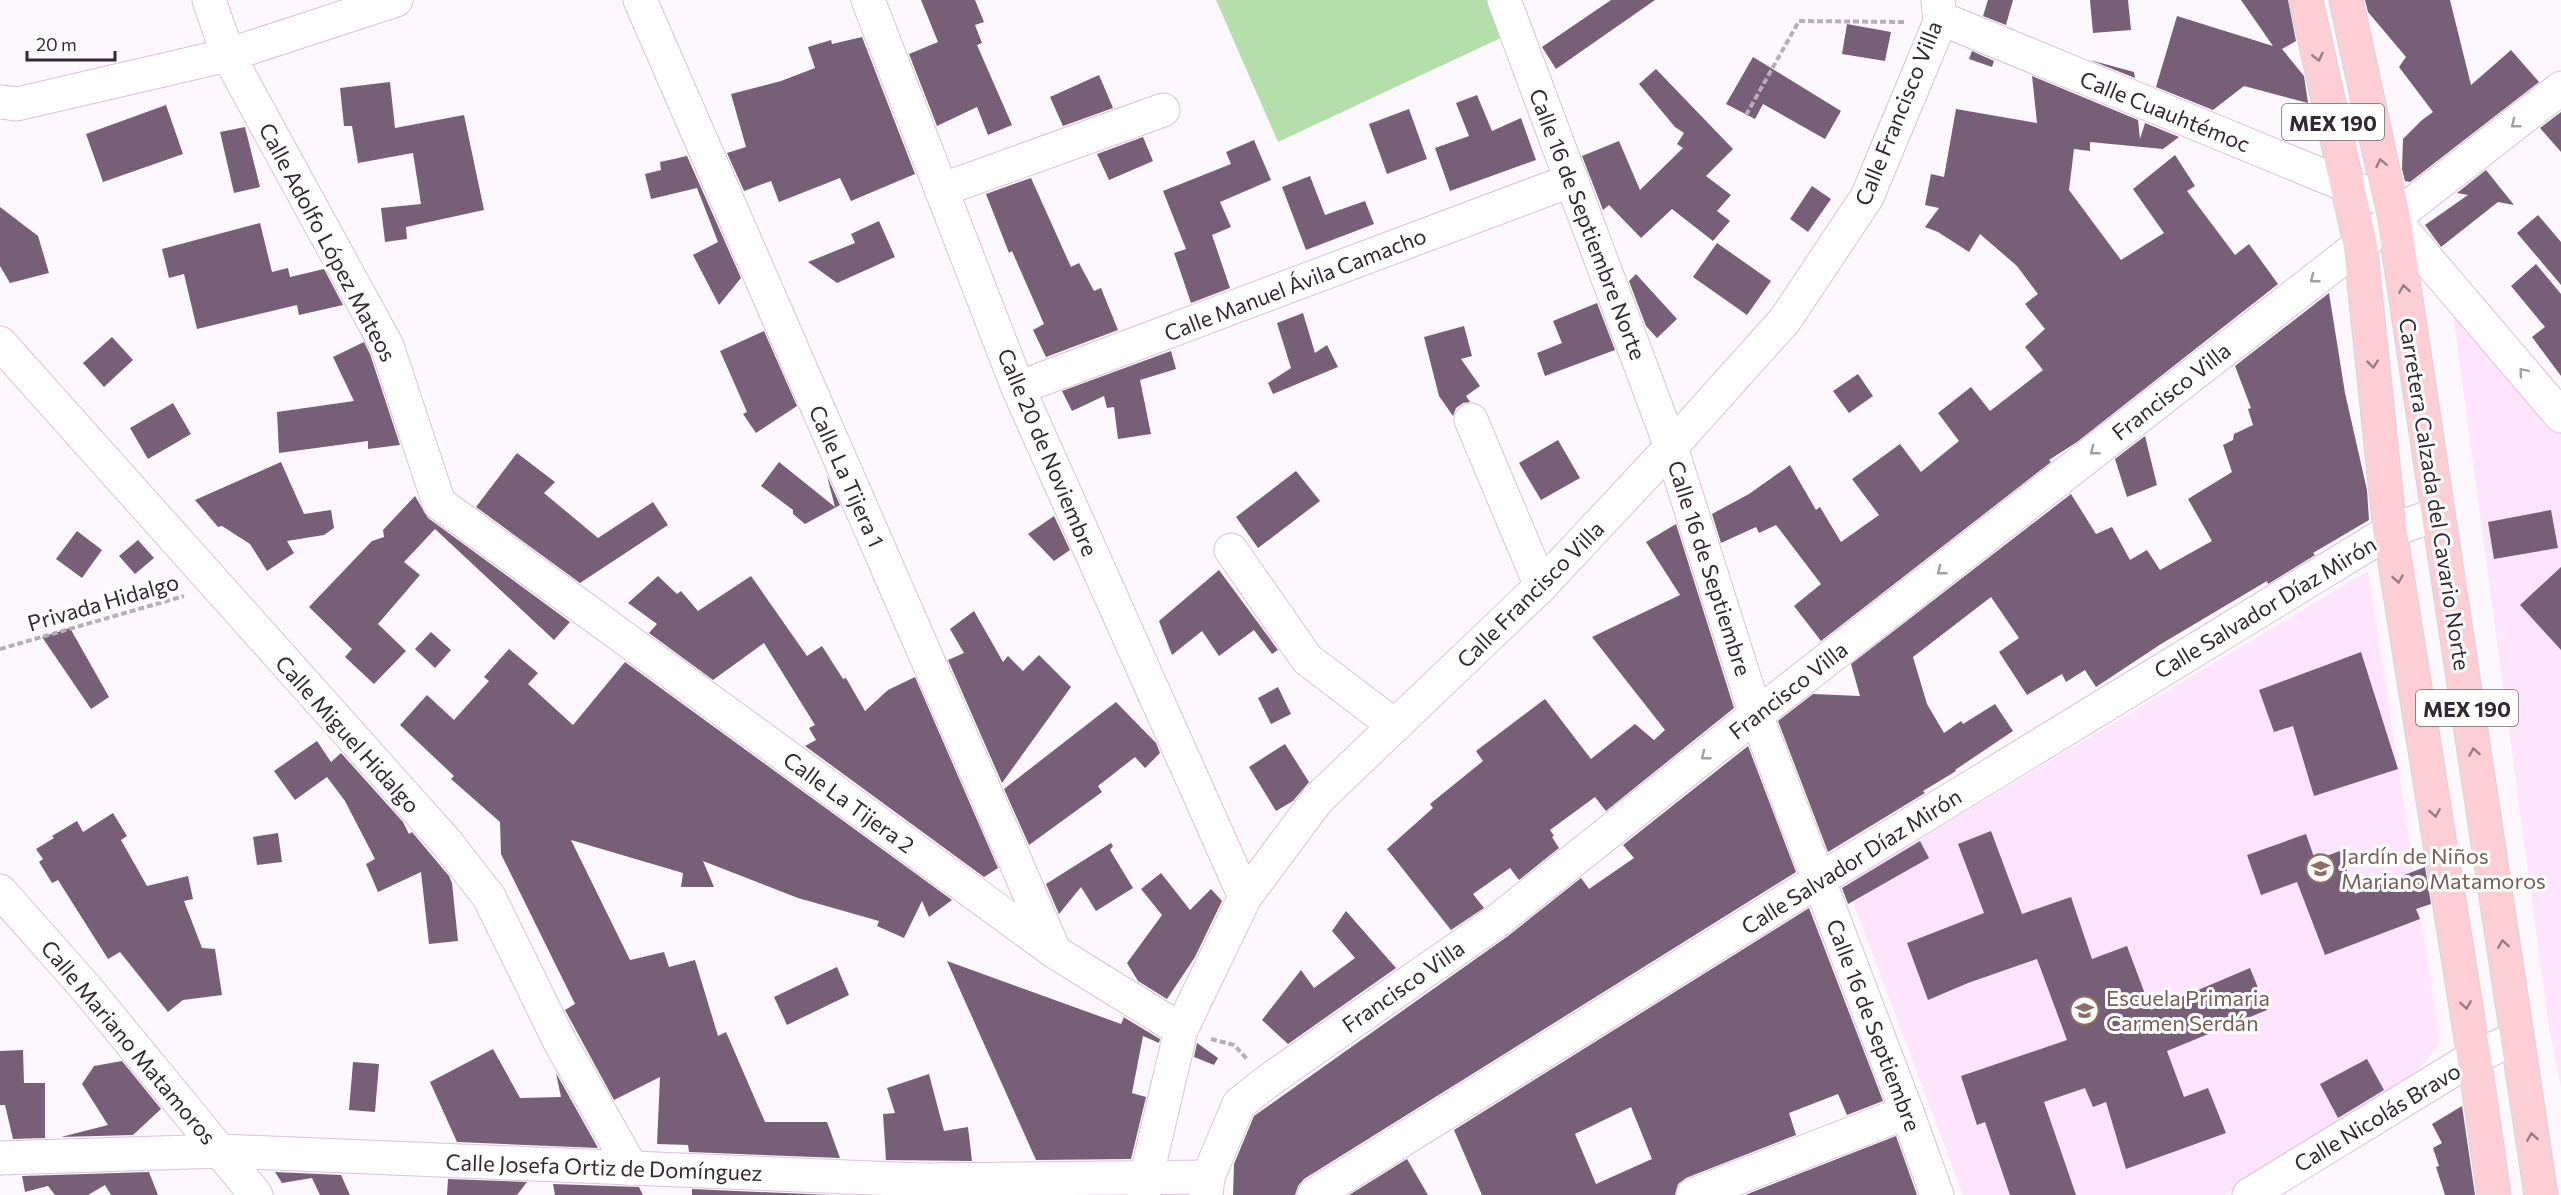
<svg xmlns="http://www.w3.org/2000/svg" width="2561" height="1195" font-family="Commissioner,sans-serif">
  <rect width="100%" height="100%" fill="#fdf8fd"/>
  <!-- built -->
  <g fill="#ffe4fe">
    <path d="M2453,314L2561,432V1087L2549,1028Z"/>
    <path d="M2368,571L2440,1042L2404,1090L2224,1195H1963L1846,883Z"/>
  </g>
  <!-- green -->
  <path fill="#b4dfab" d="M1216,0H1491L1505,36L1278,142Z"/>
  <!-- building -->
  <g fill="#776077" fill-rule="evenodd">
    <path d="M921,0H975L984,22L975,25L982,43L977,45L1012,125L988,135L977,107L937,126L909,54L938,42Z"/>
    <path d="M1611,0H1655L1556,69L1542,47Z"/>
    <path d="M1988,0H2013L2006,25L1983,16Z"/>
    <path d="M2090,0H2128L2131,30L2093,33Z"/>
    <path d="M2241,0H2288L2296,41L2282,49L2304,76L2308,103L2244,86L2213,110L2156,87L2177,16L2273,46Z"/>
    <path d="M2365,0H2450L2471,85L2511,50L2539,82L2410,182L2405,181L2402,169L2403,139L2422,120L2433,112L2399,67L2406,57L2368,12Z"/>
    <path d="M1847,24L1891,32L1885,61L1842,54Z"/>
    <path d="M862,37L915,174L851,201L840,178L779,202L771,181L744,191L727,153L746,147L731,94L781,81L815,68L808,47L831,40L832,44Z"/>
    <path d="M1972,51L1994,61L1992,67L1969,59Z"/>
    <path d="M1753,57L1841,111L1825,139L1763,104L1755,119L1726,104Z"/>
    <path d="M2090,60L2134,72L2135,78Z"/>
    <path d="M1656,69L1733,149L1706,176L1731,195L1717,211L1730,221L1713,241L1672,209L1641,238L1609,205L1603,210L1582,156L1619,141L1640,190L1683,148L1677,144L1684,133L1675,127L1639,84Z"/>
    <path d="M1099,75L1113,108L1063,126L1050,97Z"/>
    <path d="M2032,76L2138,120L2140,139L2145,123L2179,137L2163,149L2090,142V151L2074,149L2069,190L2121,260L2164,233L2133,189L2175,155L2195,186L2187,191L2235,255L2249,244L2278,284L2077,442L2049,460L2051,462L1821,641L1794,606L1821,584L1776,525L1759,533L1756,527L1721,543L1712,514L1749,494L1790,465L1816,510L1820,507L1841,542L1879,515L1852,479L1900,444L1921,472L1959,441L1938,413L1971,387L1990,411L2043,370L2025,347L2045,329L2025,304L2038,294L2017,266L1980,234L1969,252L1938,232L1925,227L1939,208L1925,205L1931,174L1944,177L1956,109L2037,123Z"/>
    <path d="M390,82L395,128L464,115L484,210L406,227L407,239L385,242L381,208L421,204L413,153L358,163L352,126H344L340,88Z"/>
    <path d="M1477,95L1492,131L1521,118L1536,160L1450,191L1435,148L1469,136L1456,103Z"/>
    <path d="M166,105L183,154L103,182L86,134Z"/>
    <path d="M1409,109L1427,159L1387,174L1369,124Z"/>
    <path d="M2561,112V152L2540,128Z"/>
    <path d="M245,127L260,187L234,193L220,132Z"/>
    <path d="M1143,137L1153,161L1109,180L1097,154Z"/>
    <path d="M1254,140L1271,180L1220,202L1231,227L1212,235L1230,288L1191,303L1174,253L1186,249L1163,191L1231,164L1226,152Z"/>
    <path d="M687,156L741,278L719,305L693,255L718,242L697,188L651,199L645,174L661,170L660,162Z"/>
    <path d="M2486,170L2514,205L2498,202L2441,247L2425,225L2468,195L2457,193Z"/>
    <path d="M1310,176L1325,215L1365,201L1374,224L1306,250L1282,187Z"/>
    <path d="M1031,178L1071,267L1079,263L1094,291L1101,288L1118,330L1046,357L1033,330L1044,324L1012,251L1009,253L986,194Z"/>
    <path d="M1812,186L1831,199L1808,232L1790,219Z"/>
    <path d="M0,207L38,236L49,273L10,283L0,266Z"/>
    <path d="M2538,215L2561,242V285L2517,233Z"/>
    <path d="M879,221L895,257L837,283L808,262L855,243L851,234Z"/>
    <path d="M260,223L272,272L288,268L290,277L324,269L343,305L299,315L297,305L197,329L184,274L169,278L162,249Z"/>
    <path d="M1717,243L1771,281L1747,315L1693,277Z"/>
    <path d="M2536,264L2561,294V376L2532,337L2545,327L2511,286Z"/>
    <path d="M1636,274L1677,319L1657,338L1646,326L1629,281Z"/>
    <path d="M2329,293L2345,393L2367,490L2369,520L2313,553L2315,555L2268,584L2267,581L2161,644L2096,687L2085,670L2066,682L2062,674L2027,695L1999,652L2019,638L1991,597L1913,657L1927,704L1944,733L1961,721L1963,724L1995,704L2013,731L1955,770L1956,771L1923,791L1925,793L1828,852L1778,721L1813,694L1860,696L1851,664L2071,494L2096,534L2112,527L2130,560L2147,550L2160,570L2212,541L2188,499L2232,472L2223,445L2233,440L2234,434L2253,425L2248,409L2251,408L2235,366Z"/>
    <path d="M1597,303L1615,350L1545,376L1537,353L1562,343L1553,321Z"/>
    <path d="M1303,313L1315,353L1327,345L1338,367L1273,394L1268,383L1291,368L1277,323Z"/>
    <path d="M1464,326L1472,356L1461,359L1480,386L1466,396L1470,402L1463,403L1456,408L1453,416L1439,396L1424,337Z"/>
    <path d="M764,331L797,406L756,433L743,414L747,412L720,351Z"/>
    <path d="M112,337L133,360L104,387L83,363Z"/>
    <path d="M364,342L370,354L400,445L368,449V441L279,453L277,412L354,401L333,357Z"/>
    <path d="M1171,351L1176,369L1140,380L1151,434L1118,439L1114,407L1107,408L1104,396L1072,411L1062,391Z"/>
    <path d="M1858,374L1873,396L1849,413L1833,391Z"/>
    <path d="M173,403L191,434L148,459L130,428Z"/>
    <path d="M2145,436L2157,485L2127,497L2115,459Z"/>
    <path d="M1558,440L1580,478L1541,500L1519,463Z"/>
    <path d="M517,453L555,482L544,493L598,538L653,502L668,525L580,583L476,507Z"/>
    <path d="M281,462L304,514L331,510L334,528L324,535L287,541L294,553L267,571L250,544L222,526L218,527L195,500Z"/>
    <path d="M779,462L835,507L827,476L840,505L805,524L793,514V510L761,486Z"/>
    <path d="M1296,471L1320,501L1258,548L1236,517Z"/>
    <path d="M415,496L428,518L570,622L554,640L435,529L404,562L420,575L378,624L406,651L374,684L345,657L352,649L309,607L372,541L384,537L383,530Z"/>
    <path d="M2551,510L2558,548L2494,559L2488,522Z"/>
    <path d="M1054,516L1070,550L1054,561L1028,534Z"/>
    <path d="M1676,524L1734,708L1606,811L1595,797L1550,830L1554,836L1552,837L1559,848L1519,880L1510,868L1473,894L1484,908L1451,930L1387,849L1433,808L1430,804L1483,761L1476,751L1545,699L1591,759L1635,724L1654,740L1665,730L1592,637L1680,595L1646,542Z"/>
    <path d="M77,531L102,550L82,578L56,559Z"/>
    <path d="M138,540L154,558L135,574L119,556Z"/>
    <path d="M2561,567V650L2520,605Z"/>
    <path d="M1219,570L1278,650L1272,654L1254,630L1219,656L1202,631L1172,655L1159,621Z"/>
    <path d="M658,576L677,594L681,591L698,611L751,576L807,656L822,646L843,679L846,678L865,711L888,690L915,677L998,868L984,877L805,746L816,740L809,728L815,725L764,643L713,680L649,633L657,624L628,603Z"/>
    <path d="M974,611L1003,662L1008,656L1023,671L1039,655L1071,687L1002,783L948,660L964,653L950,629Z"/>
    <path d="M70,628L109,697L91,709L42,637Z"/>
    <path d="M431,632L451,650L435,668L415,649Z"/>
    <path d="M509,649L538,673L528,684L573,725L625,662L952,900L929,917L922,901L904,938L877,926L879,921L798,898L703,861L714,887H681L683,873L571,840L630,960L664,952L669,967L695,960L718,1036L726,1032L765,1122H827L840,1158L689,1152L688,1145L657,1144L660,1077L614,1100L565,1010L575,1004L501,854L500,822L451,779L454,776L400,725L427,695L454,720L489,681L484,677Z"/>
    <path d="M2361,652L2398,769L2314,796L2293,726L2274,732L2259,690Z"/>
    <path d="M1278,687L1291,714L1271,724L1258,698Z"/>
    <path d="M1116,702L1156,743L1160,753L1145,768L1135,757L1098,786L1102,792L1029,845L1004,789Z"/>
    <path d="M317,741L331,762L341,753L403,822L409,834L412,832L449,876L452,883L458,941L429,944L421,872L378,892L366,864L375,859L345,801L327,777L295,800L274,771Z"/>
    <path d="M1285,744L1309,782L1293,801L1276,811L1249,767Z"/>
    <path d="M1748,746L1796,872L1304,1179L1298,1186L1295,1195H1233L1234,1164L1254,1116L1508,936L1581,878L1589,889L1634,858L1623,845Z"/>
    <path d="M113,813L127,836L121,840L147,886L188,876L193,899L184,901L202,948L215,949L222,995L183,1000L168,1012L120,952L108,959L58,880L52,883L39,862L43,859L36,849L54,838L52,836L77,821L83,832Z"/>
    <path d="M1991,831L2022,914L2071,897L2092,959L2127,946L2151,1010L2250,968L2267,1010L2167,1051L2184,1097L2208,1088L2226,1133L2126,1169L2106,1102L2093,1107L2085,1088L2044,1102L2076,1195H2010L1985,1122L1977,1125L1961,1076L2067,1040L2037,959L1968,983L1928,1000L1907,943L1984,913L1958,844Z"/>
    <path d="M278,833L282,862L257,865L253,837Z"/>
    <path d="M2306,834L2315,860L2340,851L2355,894L2425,867L2431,904L2416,909L2420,919L2325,955L2297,882L2261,895L2247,855Z"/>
    <path d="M1920,841L1929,858L1848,904L1842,888Z"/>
    <path d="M1111,843L1113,846L1110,850L1133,888L1096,911L1081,887L1059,914L1046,884Z"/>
    <path d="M1161,873L1190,910L1211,889L1222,901L1195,957L1167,999L1138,981L1127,963L1162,915L1141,889Z"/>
    <path d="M1809,908L1883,1101L1847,1115L1838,1094L1789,1113L1796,1135L1686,1178L1678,1184L1675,1195H1482L1454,1130ZM1631,1107L1652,1159L1596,1184L1575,1134Z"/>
    <path d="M1346,911L1396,968L1288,1044L1262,1020L1301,970L1314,988L1355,958L1332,931Z"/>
    <path d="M947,961L1121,1024L1124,1017L1120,1015L1160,1039L1159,1043L1143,1036L1132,1093L1146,1097L1131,1159L1036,1160Z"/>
    <path d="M837,967L849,995L787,1025L774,997Z"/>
    <path d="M1197,1043L1218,1058L1214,1065L1194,1057Z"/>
    <path d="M493,1049L520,1098L561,1097L556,1073L598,1148L457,1142L430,1082Z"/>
    <path d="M23,1050L24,1083H45V1138L13,1139L5,1105H0V1051Z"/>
    <path d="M2367,1059L2384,1090L2338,1118L2320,1084Z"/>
    <path d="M122,1061L161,1109L133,1135L61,1137L108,1125L82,1084L94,1066Z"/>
    <path d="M353,1062L379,1064L375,1112L349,1110Z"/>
    <path d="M929,1074L944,1131L968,1127L972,1161L886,1160L883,1114L895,1113L887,1088Z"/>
    <path d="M2462,1106L2475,1195H2445L2436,1167L2439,1166L2433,1148L2442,1143L2432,1124Z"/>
    <path d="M1896,1136L1917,1195H1745Z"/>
    <path d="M1407,1159L1428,1195H1349Z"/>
    <path d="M149,1172L158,1195H111L105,1185L88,1195H55L48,1186L25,1192L22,1176Z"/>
    <path d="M275,1172L341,1175L350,1195H320L312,1178L282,1183Z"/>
    <path d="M448,1179L527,1182L517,1195H447Z"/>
    <path d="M553,1184L639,1187L643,1195H555Z"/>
    <path d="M692,1189L830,1195H692Z"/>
  </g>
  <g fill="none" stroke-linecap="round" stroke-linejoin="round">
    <defs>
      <g id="minor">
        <path d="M209,0L228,55L387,346L439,503L1055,952L1181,1030"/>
        <path d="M640,0L1054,950"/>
        <path d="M868,0L1018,388L1245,897"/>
        <path d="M1504,0L1671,447L1756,715L1907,1112L1937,1195"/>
        <path d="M1940,22L1952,23L2348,186L2390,201"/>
        <path d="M0,102L17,104L228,55L396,0"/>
        <path d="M941,190L1163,110"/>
        <path d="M2394,220L2561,416"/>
        <path d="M0,343L447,843L489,897L560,1042L632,1169"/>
        <path d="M1018,388L1572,180"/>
        <path d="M1471,420L1541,586"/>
        <path d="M1231,550L1307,659L1395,726"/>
        <path d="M0,891L86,988L256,1195"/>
        <path d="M0,1158L222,1151L921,1180L1208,1177"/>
        <path d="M1144,1195L1146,1178L1181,1030L1245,897L1318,799L1541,586L1671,447L1785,320L1867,197L1940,22L1938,0"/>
        <path d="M1206,1195L1208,1177L1239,1104L1268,1081L1497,921L1756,715L2561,88"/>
        <path d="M1314,1195L1819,880L2390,531L2438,514"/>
        <path d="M1693,1195L1907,1112"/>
        <path d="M2249,1195L2474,1057L2517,1038"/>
      </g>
      <g id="major">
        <path d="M2306,0L2360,243L2390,531L2474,1057L2494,1195"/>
        <path d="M2346,0L2394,220L2541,1195"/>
      </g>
    </defs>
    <!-- minor casing -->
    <use href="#minor" stroke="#dcc1db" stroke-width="35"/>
    <!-- major casing -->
    <use href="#major" stroke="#d6d4d6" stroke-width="35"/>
    <!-- path -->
    <g stroke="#b6afb5" stroke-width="4" stroke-dasharray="6 3" stroke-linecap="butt">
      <path d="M1746,115L1799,21L1906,22"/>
      <path d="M0,649L184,596"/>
      <path d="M1211,1039L1234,1045L1247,1059"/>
    </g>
    <!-- minor -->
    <use href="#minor" stroke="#fff" stroke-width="33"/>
    <!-- major -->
    <use href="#major" stroke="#feced5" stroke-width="33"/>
  </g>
  <!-- one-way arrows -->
  <defs><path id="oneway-chevron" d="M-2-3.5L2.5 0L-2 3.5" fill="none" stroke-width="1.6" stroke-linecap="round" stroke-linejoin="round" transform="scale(1.5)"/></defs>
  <g stroke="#997c84">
    <use href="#oneway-chevron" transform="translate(2318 57) rotate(77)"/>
    <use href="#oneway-chevron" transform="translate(2381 163) rotate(-102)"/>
    <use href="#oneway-chevron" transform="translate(2404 289) rotate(-99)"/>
    <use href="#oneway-chevron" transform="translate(2373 364) rotate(84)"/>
    <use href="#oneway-chevron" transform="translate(2398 579) rotate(81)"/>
    <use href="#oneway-chevron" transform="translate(2474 752) rotate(-99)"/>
    <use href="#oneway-chevron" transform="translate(2435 813) rotate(81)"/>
    <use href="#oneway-chevron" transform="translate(2503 944) rotate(-99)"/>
    <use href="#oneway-chevron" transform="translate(2466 1005) rotate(81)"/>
    <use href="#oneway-chevron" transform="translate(2532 1137) rotate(-99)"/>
  </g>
  <g stroke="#a49fa3">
    <use href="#oneway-chevron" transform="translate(2515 124) rotate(142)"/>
    <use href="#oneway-chevron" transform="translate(2314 279) rotate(142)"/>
    <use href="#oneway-chevron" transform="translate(2523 372) rotate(-130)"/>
    <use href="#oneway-chevron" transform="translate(2094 451) rotate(142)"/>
    <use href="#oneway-chevron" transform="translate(1941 571) rotate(142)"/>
    <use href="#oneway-chevron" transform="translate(1705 756) rotate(142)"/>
  </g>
  <!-- icons -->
  <defs>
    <symbol id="school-ring" viewBox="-11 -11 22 22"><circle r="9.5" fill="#fff" stroke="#8d6e63" stroke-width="1.5"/><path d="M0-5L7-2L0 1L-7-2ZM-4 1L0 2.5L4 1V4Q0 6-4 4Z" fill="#8d6e63"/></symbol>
  </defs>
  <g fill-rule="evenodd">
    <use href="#school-ring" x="2304" y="852" width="33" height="33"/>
    <use href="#school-ring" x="2068" y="994" width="33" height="33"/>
  </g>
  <g text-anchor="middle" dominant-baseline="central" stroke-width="6" stroke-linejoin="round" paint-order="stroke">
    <!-- shield labels -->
    <g fill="#fff" stroke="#716970" stroke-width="1.5">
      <rect x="2282" y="104" width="102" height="36" rx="4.5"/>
      <rect x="2416" y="690" width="102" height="36" rx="4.5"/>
    </g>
    <g font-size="21" font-weight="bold" fill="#342933">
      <text x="2333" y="122">MEX 190</text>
      <text x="2467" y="708">MEX 190</text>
    </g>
    <!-- street labels -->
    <g font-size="22" fill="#342933" stroke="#fff">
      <text transform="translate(2165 111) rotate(22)">Calle Cuauhtémoc</text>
      <text transform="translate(1898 113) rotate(-68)">Calle Francisco Villa</text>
      <text transform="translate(1588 224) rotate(69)">Calle 16 de Septiembre Norte</text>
      <text transform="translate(328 242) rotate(62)">Calle Adolfo López Mateos</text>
      <text transform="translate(1295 284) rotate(-21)">Calle Manuel Ávila Camacho</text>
      <text transform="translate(2171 391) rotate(-38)">Francisco Villa</text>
      <text transform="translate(1048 452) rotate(67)">Calle 20 de Noviembre</text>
      <text transform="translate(847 476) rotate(66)">Calle La Tijera 1</text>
      <text transform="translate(2435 494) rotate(81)">Carretera Calzada del Cavario Norte</text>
      <text transform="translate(1710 568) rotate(72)">Calle 16 de Septiembre</text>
      <text transform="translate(1530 594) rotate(-45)">Calle Francisco Villa</text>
      <text transform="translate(103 602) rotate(-16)">Privada Hidalgo</text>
      <text transform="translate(2265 607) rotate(-31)">Calle Salvador Díaz Mirón</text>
      <text transform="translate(1788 690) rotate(-38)">Francisco Villa</text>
      <text transform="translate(348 734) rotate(48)">Calle Miguel Hidalgo</text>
      <text transform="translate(849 802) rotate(36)">Calle La Tijera 2</text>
      <text transform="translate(1851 861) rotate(-32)">Calle Salvador Díaz Mirón</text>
      <text transform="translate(1403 986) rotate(-35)">Francisco Villa</text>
      <text transform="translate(1874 1025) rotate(69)">Calle 16 de Septiembre</text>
      <text transform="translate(129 1042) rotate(50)">Calle Mariano Matamoros</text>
      <text transform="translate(2377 1117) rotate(-31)">Calle Nicolás Bravo</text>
      <text transform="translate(604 1167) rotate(2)">Calle Josefa Ortiz de Domínguez</text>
    </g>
    <!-- education labels -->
    <g font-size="22" fill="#785e54" stroke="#fff" text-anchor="start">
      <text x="2341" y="855">Jardín de Niños<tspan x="2341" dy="25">Mariano Matamoros</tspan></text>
      <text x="2106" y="997">Escuela Primaria<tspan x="2106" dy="25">Carmen Serdán</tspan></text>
    </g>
  </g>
  <!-- scale -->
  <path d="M27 51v9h88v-9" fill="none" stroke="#342933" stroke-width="3"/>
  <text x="36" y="51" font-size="18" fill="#342933" stroke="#ffffff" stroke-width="4.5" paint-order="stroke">20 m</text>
</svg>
